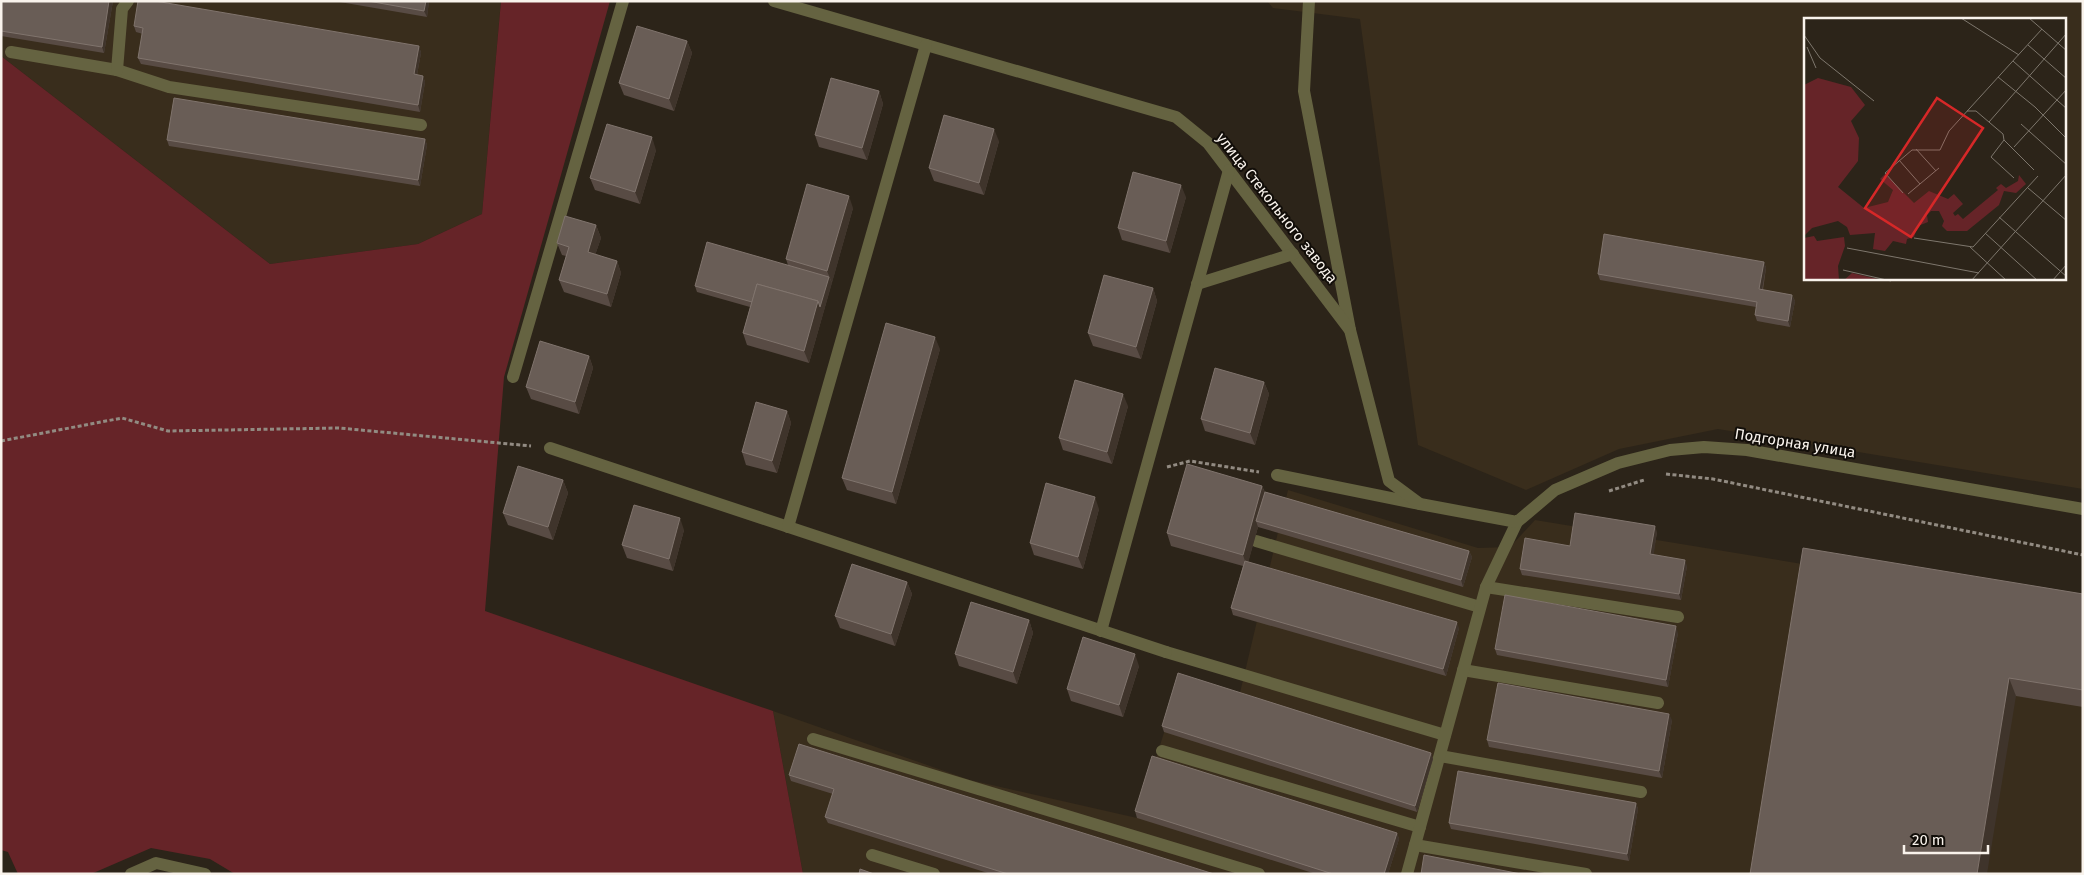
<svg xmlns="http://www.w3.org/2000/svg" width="2084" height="875" font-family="'Fira Sans',sans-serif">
  <rect width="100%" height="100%" fill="#2c2419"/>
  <!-- built -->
  <g fill="#392d1c" fill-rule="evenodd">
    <path d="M1,1H501L482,214L418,244L270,264L1,56Z"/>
    <path d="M1267,1H2083V489L1718,429L1619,449L1526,490L1418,445L1360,19L1273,8ZM1805,19H2065V279H1805Z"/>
    <path d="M1288,490L1478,548L1510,547L1535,520L2083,610V874H803L773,711L970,780L1137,818L1181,679L1239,697Z"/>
  </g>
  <!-- green -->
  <path fill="#662428" d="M501,1H610L504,377L485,611L773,711L803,874H235L210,859L151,848L91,874H18L8,852L1,850V56L270,264L418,244L482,214Z"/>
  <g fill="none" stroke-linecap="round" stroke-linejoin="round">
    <!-- path -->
    <g stroke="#928b82" stroke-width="3" stroke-dasharray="4 2.5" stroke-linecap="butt">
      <path d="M1,441L122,418L168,431L339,428L531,446"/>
      <path d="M1167,467L1190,461L1259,472"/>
      <path d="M1666,474L1713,479L2083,555"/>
      <path d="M1609,491L1644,480"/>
    </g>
    <!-- service -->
    <g stroke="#656341" stroke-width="12">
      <path d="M1309,1L1304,91L1350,330"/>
      <path d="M11,52L117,70L169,87L421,125"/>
      <path d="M117,70L122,9L128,1"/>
      <path d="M1277,475L1420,504"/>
      <path d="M1256,541L1480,607"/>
      <path d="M1486,587L1678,617"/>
      <path d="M1166,652L1445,735"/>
      <path d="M1463,670L1658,703"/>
      <path d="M813,739L1259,874"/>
      <path d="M1162,751L1420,827"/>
      <path d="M1440,756L1641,792"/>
      <path d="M1415,845L1586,874"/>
      <path d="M872,855L934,874"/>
      <path d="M131,874L156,863L205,874"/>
      <path d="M1407,874L1486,587L1517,522"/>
    </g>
    <!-- minor -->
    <g stroke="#656341" stroke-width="12">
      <path d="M774,1L1176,117L1208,143L1350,330L1389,481L1420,504L1517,522L1555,490L1618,463L1670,450L1704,447L1747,450L2083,509"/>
      <path d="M1197,284L1293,254"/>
      <path d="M513,377L623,1"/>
      <path d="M550,448L1166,652"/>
      <path d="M788,527L926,45"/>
      <path d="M1101,631L1229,170"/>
    </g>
  </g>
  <!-- wall -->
  <g fill="#584b44">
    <path d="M1,1H113L104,53L1,36Z"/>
    <path d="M334,1H429L427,17Z"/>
    <path d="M134,26L419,46L421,53L417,75L423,76L425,82L420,112L141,64L138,58L143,34L136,32Z"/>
    <path d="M687,41L692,53L674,111L624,95L619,83Z"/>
    <path d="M879,91L883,104L867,160L819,147L815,135Z"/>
    <path d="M425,139L427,145L420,186L169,146L167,140Z"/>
    <path d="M999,141L984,195L934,181L929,168Z"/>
    <path d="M656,150L640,204L595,190L590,178Z"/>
    <path d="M1186,197L1170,253L1122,240L1118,228Z"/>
    <path d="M853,208L809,363L747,345L743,333L750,307L697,292L695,286L788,265L786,259Z"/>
    <path d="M596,225L601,238L595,255L617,261L621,273L611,307L564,292L559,280L566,256L562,255L557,243Z"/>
    <path d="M1764,262L1766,268L1763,290L1792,295L1795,301L1790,327L1757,321L1755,315L1756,307L1600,280L1598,274Z"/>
    <path d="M1153,288L1157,301L1141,359L1093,346L1088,333Z"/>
    <path d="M940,349L896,504L847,490L842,478Z"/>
    <path d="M589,356L593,368L579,414L531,399L526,387Z"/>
    <path d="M1264,382L1269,394L1255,445L1205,431L1201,419Z"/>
    <path d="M1128,406L1112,464L1063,450L1059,438Z"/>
    <path d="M787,411L791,423L777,473L746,465L742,452Z"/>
    <path d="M563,480L568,493L553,540L508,525L503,513Z"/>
    <path d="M1262,486L1265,492L1469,551L1472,557L1463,587L1258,527L1248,562L1459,628L1446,676L1233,615L1231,608L1243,566L1171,546L1167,533Z"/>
    <path d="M1099,509L1083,569L1034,555L1030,543Z"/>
    <path d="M684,530L673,571L627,558L622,545Z"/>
    <path d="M1657,532L1653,555L1687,566L1681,600L1522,575L1520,569L1570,546Z"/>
    <path d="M907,582L912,594L895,646L840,628L835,616Z"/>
    <path d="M2083,594V707L2016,696L1750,874Z"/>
    <path d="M1029,620L1033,633L1017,684L959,666L955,654Z"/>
    <path d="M1678,633L1668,687L1497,655L1495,649Z"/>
    <path d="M1139,666L1123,717L1071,701L1067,689Z"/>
    <path d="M1672,720L1662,778L1489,747L1487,740Z"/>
    <path d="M1162,726L1431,753L1433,759L1417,812L1164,732Z"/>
    <path d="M789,775L1214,874H991L828,823L825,817L833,794L791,781Z"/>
    <path d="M1636,803L1638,809L1629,861L1451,829L1449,823Z"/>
    <path d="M1135,811L1397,833L1399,839L1388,874H1316L1137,818Z"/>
  </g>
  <!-- shaded-wall -->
  <g fill="#3f342b">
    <path d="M109,1H113L104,53L102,47Z"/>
    <path d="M426,1H429L427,17L424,11Z"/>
    <path d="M687,41L692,53L674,111L669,99Z"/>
    <path d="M419,46L421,53L416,80L414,74Z"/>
    <path d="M423,76L425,82L420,112L418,105Z"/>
    <path d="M879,91L883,104L867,160L862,148Z"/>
    <path d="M994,129L999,141L984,195L979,183Z"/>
    <path d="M652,137L656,150L640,204L635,192Z"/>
    <path d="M425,139L427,145L420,186L418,180Z"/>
    <path d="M1181,185L1186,197L1170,253L1166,241Z"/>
    <path d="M849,196L853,208L832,283L827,271Z"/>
    <path d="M596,225L601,238L592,264L588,252Z"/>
    <path d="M617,261L621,273L611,307L607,294Z"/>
    <path d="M1764,262L1766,268L1761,295L1759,289Z"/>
    <path d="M829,277L832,283L809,363L804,351L818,301Z"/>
    <path d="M1153,288L1157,301L1141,359L1136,347Z"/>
    <path d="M1792,295L1795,301L1790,327L1788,321Z"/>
    <path d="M935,337L940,349L896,504L892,492Z"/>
    <path d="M589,356L593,368L579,414L575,402Z"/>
    <path d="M1264,382L1269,394L1255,445L1250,433Z"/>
    <path d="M1123,394L1128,406L1112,464L1107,452Z"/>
    <path d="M787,411L791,423L777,473L772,461Z"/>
    <path d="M563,480L568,493L553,540L548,527Z"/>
    <path d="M1262,486L1267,498L1256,521L1258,527L1247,567L1243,555Z"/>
    <path d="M1095,497L1099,509L1083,569L1078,557Z"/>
    <path d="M680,518L684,530L673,571L669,559Z"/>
    <path d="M1655,526L1657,532L1653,560L1650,554Z"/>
    <path d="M1469,551L1472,557L1463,587L1461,580Z"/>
    <path d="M1685,560L1687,566L1681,600L1679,594Z"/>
    <path d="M907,582L912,594L895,646L891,634Z"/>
    <path d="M1029,620L1033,633L1017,684L1013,672Z"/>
    <path d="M1457,622L1459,628L1446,676L1443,669Z"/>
    <path d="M1676,626L1678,633L1668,687L1666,680Z"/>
    <path d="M1135,654L1139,666L1123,717L1119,705Z"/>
    <path d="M2009,678L2016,696L1987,874H1977Z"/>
    <path d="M1669,714L1672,720L1662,778L1659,771Z"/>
    <path d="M1431,753L1433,759L1417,812L1415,806Z"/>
    <path d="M1636,803L1638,809L1629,861L1627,854Z"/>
    <path d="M1397,833L1399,839L1388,874H1384Z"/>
  </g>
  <!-- building -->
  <g fill="#695d56" stroke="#80746d">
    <path d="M1,1H109L102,47L1,31Z"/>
    <path d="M138,1H155L419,46L414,74L423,76L418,105L138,58L143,28L134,26Z"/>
    <path d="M368,1H426L424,11Z"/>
    <path d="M637,26L687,41L669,99L619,83Z"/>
    <path d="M831,78L879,91L862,148L815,135Z"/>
    <path d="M174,98L425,139L418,180L167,140Z"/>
    <path d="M944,115L994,129L979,183L929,168Z"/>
    <path d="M607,124L652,137L635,192L590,178Z"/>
    <path d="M1133,172L1181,185L1166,241L1118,228Z"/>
    <path d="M807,184L849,196L827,271L786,259Z"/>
    <path d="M565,216L596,225L588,252L617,261L607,294L559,280L569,247L557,243Z"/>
    <path d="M1604,234L1764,262L1759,289L1792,295L1788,321L1755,315L1757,302L1598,274Z"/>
    <path d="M707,242L829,277L820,307L818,301L757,284L752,302L695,286Z"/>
    <path d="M1104,275L1153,288L1136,347L1088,333Z"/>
    <path d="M757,284L818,301L804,351L743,333Z"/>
    <path d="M886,323L935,337L892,492L842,478Z"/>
    <path d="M540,341L589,356L575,402L526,387Z"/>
    <path d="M1215,368L1264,382L1250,433L1201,419Z"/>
    <path d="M1075,380L1123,394L1107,452L1059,438Z"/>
    <path d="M756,402L787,411L772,461L742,452Z"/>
    <path d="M1187,464L1262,486L1243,555L1167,533Z"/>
    <path d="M518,466L563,480L548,527L503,513Z"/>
    <path d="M1046,483L1095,497L1078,557L1030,543Z"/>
    <path d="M1265,492L1469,551L1461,580L1256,521Z"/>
    <path d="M634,505L680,518L669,559L622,545Z"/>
    <path d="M1575,513L1655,526L1650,554L1685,560L1679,594L1520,569L1525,538L1570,546Z"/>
    <path d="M1803,548L2083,594V690L2009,678L1977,874H1750Z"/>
    <path d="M1245,561L1457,622L1443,669L1231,608Z"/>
    <path d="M852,564L907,582L891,634L835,616Z"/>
    <path d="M1505,595L1676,626L1666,680L1495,649Z"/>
    <path d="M971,602L1029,620L1013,672L955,654Z"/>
    <path d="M1083,637L1135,654L1119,705L1067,689Z"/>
    <path d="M1178,673L1431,753L1415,806L1162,726Z"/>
    <path d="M1498,683L1669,714L1659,771L1487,740Z"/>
    <path d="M799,744L1214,874H1008L825,817L834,789L789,775Z"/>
    <path d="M1152,756L1397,833L1384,874H1333L1135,811Z"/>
    <path d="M1458,771L1636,803L1627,854L1449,823Z"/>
    <path d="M1424,855L1521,874H1421Z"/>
    <path d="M860,869L874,874H859Z"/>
  </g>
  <g text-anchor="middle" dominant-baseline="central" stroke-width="4" stroke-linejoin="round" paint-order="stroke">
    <!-- street labels -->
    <g font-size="15" fill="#f9f3ec" stroke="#120e09">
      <text transform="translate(1277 208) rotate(52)">улица Стекольного завода</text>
      <text transform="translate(1795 443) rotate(9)">Подгорная улица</text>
    </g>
  </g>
  <!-- overview -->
  <g transform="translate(1804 18)">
    <rect width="262" height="262" fill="#2c2419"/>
    <path d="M14,60L47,69L61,87L47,103L55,120L54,143L34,169L60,190L84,184L89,172L76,161L81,156L110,185L125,173L144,181L150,176L159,186L149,195L151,198L154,196L159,201L194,172L192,170L197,166L202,170L214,163L215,157L222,166L212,175L200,173L195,187L163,213H143L138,208L140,203L135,193H127L123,197L124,204L114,208L110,219L103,221L102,226L89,223L81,233L69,231L71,215L46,217L43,209L34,203L8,210L0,218V67ZM10,218L13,223L40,219L41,228L34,248L35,262H0V220ZM48,255L82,263H39Z" fill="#662428"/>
    <path fill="none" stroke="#7e776d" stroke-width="1" d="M157,0L215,37M225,0L263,33M0,17L16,40L70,83M224,27L263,61M3,29L12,50M209,43L263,91M194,59L231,89L263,121M163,93H172L199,116L200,122L230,152M185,104L263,15M217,106L263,147M200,122L187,139L210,160M210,129L263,71M112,131L132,153M95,142L116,166M224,170L263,203M99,175L81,155L108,132H136L145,113L238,11M104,176L135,150M195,199L263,259M181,215L234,263M110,220L169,229L234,158M166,229L203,263M43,230L175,255M39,252L87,263M167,263L263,156M248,263L263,246"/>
    <path fill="#d62828" fill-opacity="0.15" stroke="#d62828" stroke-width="2.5" d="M133,80L179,110L107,219L61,190Z"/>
    <rect width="262" height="262" fill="none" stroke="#f9f3ec" stroke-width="2.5"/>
  </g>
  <!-- border -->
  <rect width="2084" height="875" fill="none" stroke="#f9f3ec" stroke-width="5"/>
  <!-- scale -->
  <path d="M1904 845v8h84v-8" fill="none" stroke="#f9f3ec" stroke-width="2.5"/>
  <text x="1912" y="845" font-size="15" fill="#f9f3ec" stroke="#120e09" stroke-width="4" paint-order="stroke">20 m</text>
</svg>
